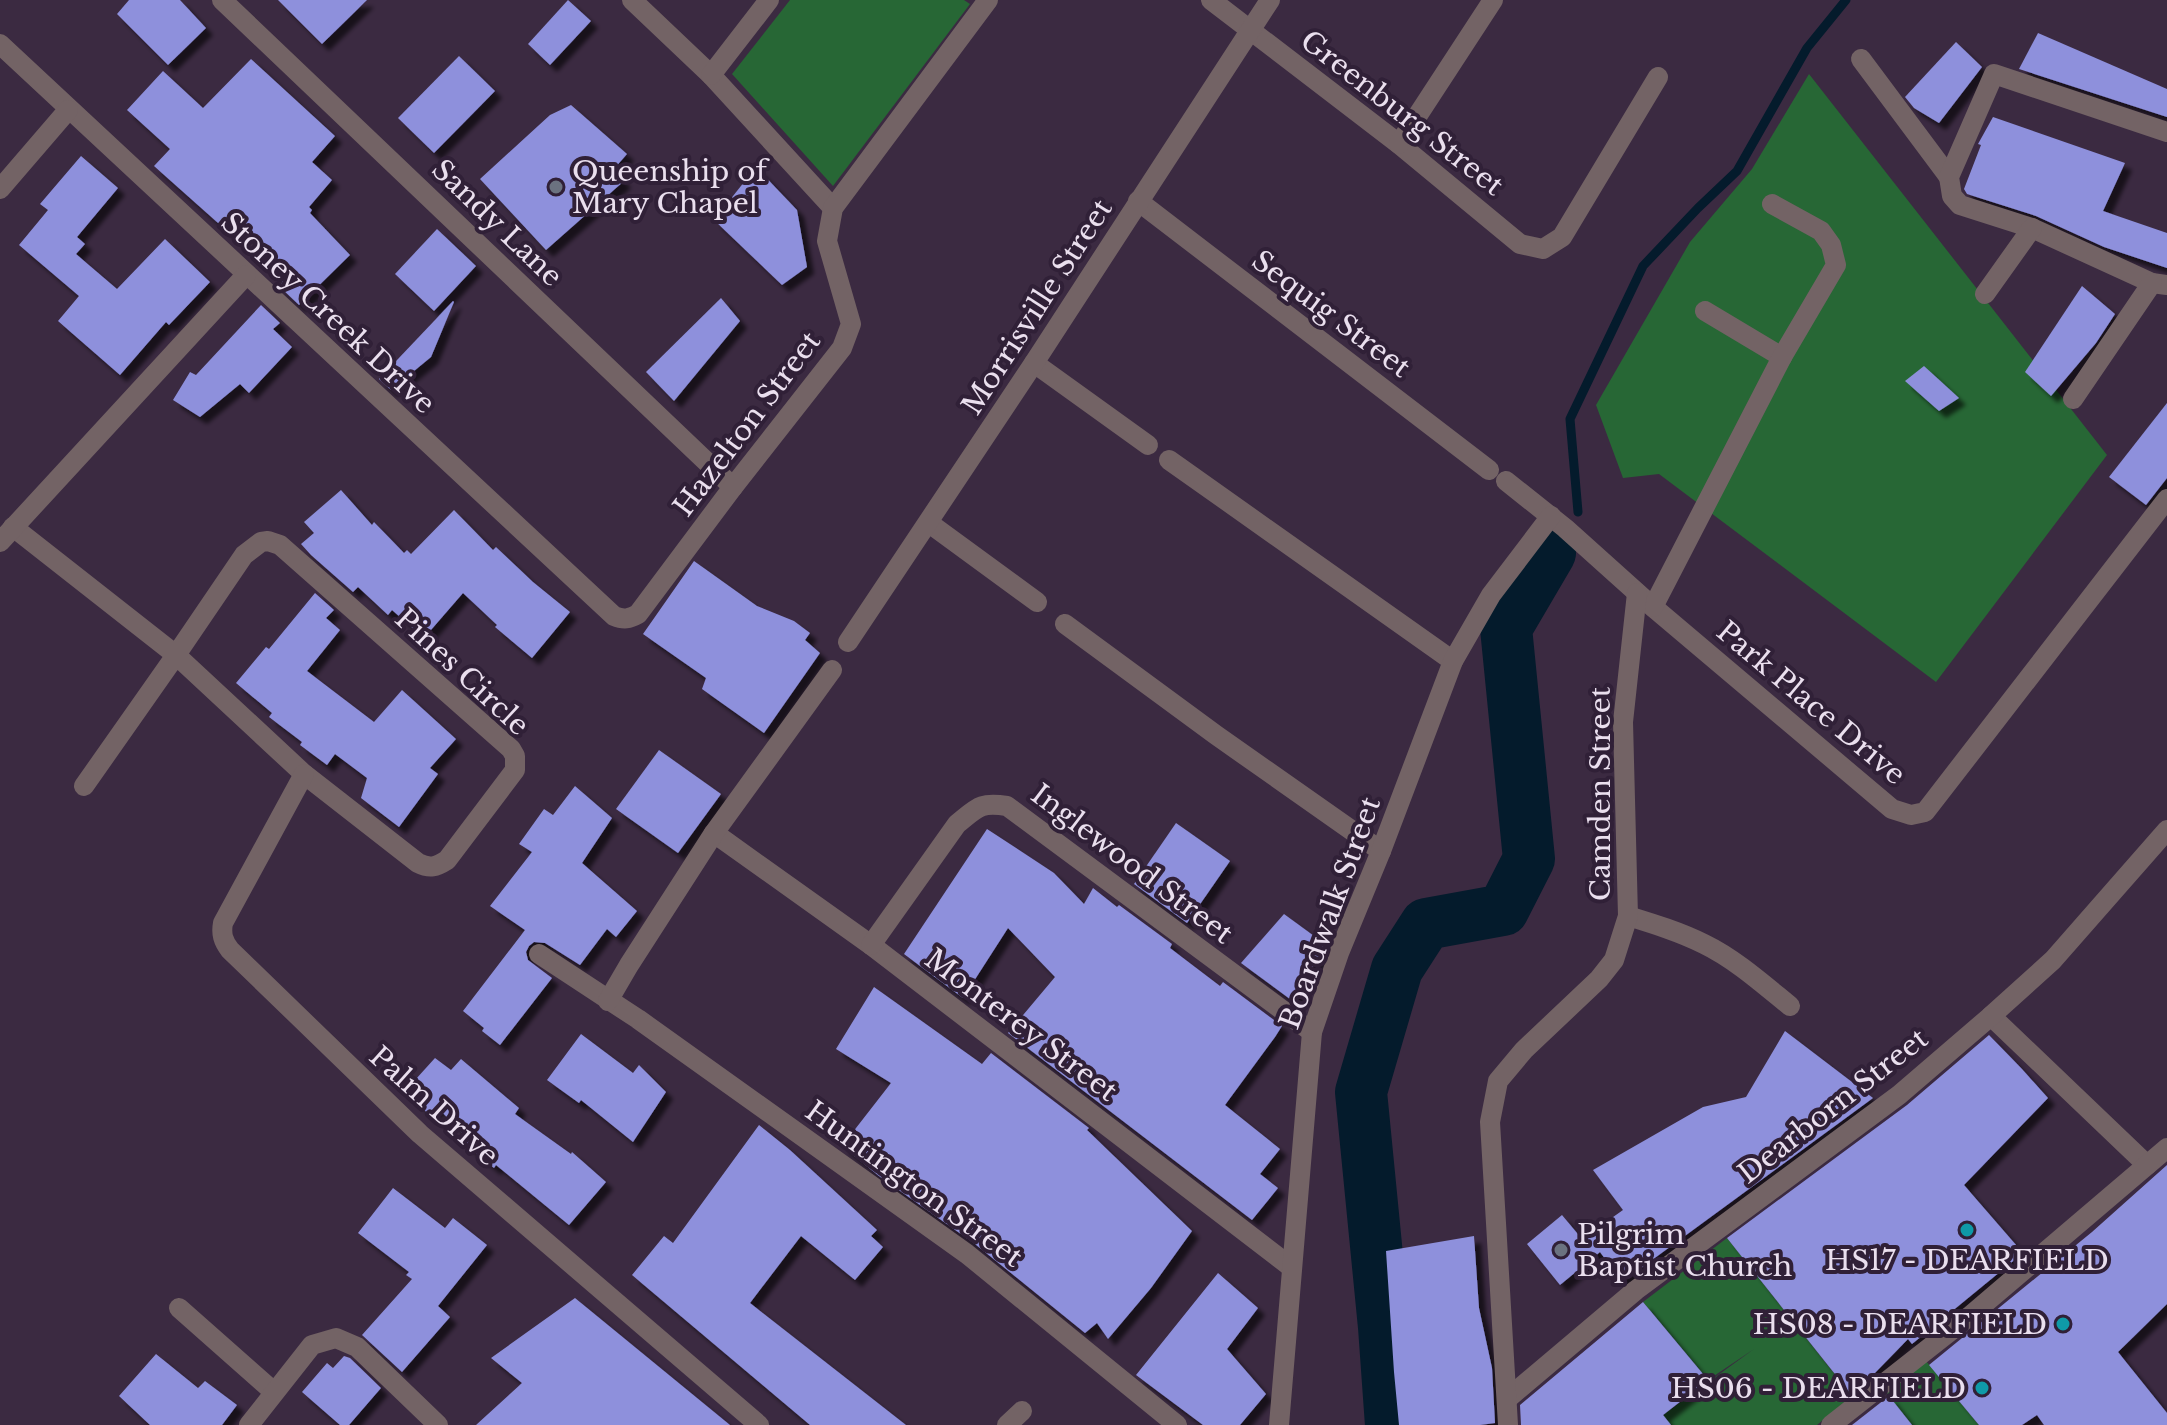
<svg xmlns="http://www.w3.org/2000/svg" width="2167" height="1425" font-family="'Libre Baskerville',serif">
  <defs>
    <filter id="shadow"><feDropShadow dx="7" dy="7" stdDeviation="2" flood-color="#0009"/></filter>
  </defs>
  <rect width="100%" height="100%" fill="#3b2a41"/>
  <!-- green -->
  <g fill="#276735">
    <path d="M790,0H964L970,4L833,186L732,74Z"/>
    <path d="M1809,74L2107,455L1936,682L1659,474L1623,478L1596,405L1690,242L1752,169Z"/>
    <path d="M1727,1238L1852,1396L1817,1425H1671L1663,1415L1754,1349L1708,1380L1643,1302Z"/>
    <path d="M1926,1361L1979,1425H1912L1885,1392Z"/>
  </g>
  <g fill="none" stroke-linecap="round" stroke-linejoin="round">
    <!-- stream -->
    <path stroke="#041b2c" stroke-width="9" d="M1578,512L1570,419L1643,266L1698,208L1737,171L1807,48L1846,0"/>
    <!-- river -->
    <path stroke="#041b2c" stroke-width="52" d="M1391,1425L1384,1327L1361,1092L1397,969L1426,924L1503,910L1529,859L1506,628L1550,553"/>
  </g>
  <!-- building -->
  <g fill="#8e90dc" filter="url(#shadow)">
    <path d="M129,0H180L206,28L168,65L117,14Z"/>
    <path d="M278,0H367L322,44Z"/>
    <path d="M568,0L591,21L550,65L528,44Z"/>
    <path d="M2038,33L2167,89V117L2019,69Z"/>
    <path d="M1956,42L1982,67L1939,123L1914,108L1905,97Z"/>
    <path d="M459,56L495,91L434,153L398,118Z"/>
    <path d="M251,59L335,136L312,162L332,180L309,207L312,210L310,213L350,255L299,305L279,286L283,282L270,268L276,262L234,223L227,231L154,166L170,149L127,110L163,71L203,108Z"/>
    <path d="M571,105L627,154L613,170L624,181L546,250L480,179L550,115Z"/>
    <path d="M1993,117L2125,163L2103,211L2167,233V268L2104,247L2036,216L1967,194L1964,189L1981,145L1978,144Z"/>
    <path d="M81,156L118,188L77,237L85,244L76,254L117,289L165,239L210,282L169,325L166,322L120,375L58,321L79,296L19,245L48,210L40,204Z"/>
    <path d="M756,167L797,210L807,267L782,285L714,220Z"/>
    <path d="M437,229L476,266L434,311L395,274Z"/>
    <path d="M2082,286L2115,314L2096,343L2051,396L2025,372Z"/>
    <path d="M721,298L740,321L674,401L646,372Z"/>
    <path d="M453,301L454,302L431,357L391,390L379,379Z"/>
    <path d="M261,305L280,323L273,329L292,347L249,393L240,384L200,417L173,400L190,372L196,375Z"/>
    <path d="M1924,366L1959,398L1939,411L1905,381Z"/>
    <path d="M2167,403V478L2146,505L2109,477Z"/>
    <path d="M341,490L372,525L374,522L404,553L407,550L411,554L454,510L493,550L496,547L533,582L570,612L532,658L495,627L497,625L463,593L424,638L392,610L388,615L358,587L353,592L311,555L301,544L314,533L304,522Z"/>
    <path d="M694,561L757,606L794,621L810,633L805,640L820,653L764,733L702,689L706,678L643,634Z"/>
    <path d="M315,593L334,610L326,618L340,630L307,671L374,722L402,690L456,739L430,768L438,774L399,827L361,798L367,778L335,754L327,765L300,745L302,742L269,717L272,713L236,683L266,647L269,649Z"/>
    <path d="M659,750L721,794L678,853L616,809Z"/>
    <path d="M575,786L612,818L582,863L637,911L616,937L607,929L580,965L545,943L534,942L529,946L526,952L528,960L552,978L500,1045L482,1031L484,1028L463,1011L525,930L490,906L532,852L519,844L544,809L553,815Z"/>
    <path d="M1176,823L1230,861L1187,923L1134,884Z"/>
    <path d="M987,829L1054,873L1084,904L1093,888L1117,907L1119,905L1172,944L1170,948L1220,986L1223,982L1282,1026L1275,1037L1225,1105L1280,1149L1260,1174L1278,1188L1252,1220L1008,1033L1055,977L1008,928L963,998L904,954Z"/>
    <path d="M1284,914L1325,944L1294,1002L1241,963Z"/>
    <path d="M874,987L982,1064L991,1053L1089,1128L1087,1130L1192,1231L1151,1288L1108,1339L1097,1323L1085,1333L975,1244L879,1176L842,1146L891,1083L836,1049Z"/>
    <path d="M1785,1031L1873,1098L1622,1282L1600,1252L1560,1285L1527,1244L1562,1215L1582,1239L1623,1210L1593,1170L1703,1107L1746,1097Z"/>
    <path d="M581,1034L633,1073L639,1065L666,1092L633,1142L581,1100L579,1103L547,1080Z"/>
    <path d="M1989,1035L2022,1069L2048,1098L1964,1185L2023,1253L1912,1344L1908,1339L1872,1376L1850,1393L1727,1238L1907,1105Z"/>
    <path d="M435,1058L451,1070L461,1059L519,1108L515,1114L571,1154L572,1152L606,1182L569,1225L496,1165L494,1168L464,1143L468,1139L437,1107L430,1116L406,1090Z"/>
    <path d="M759,1125L790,1150L877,1230L871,1236L883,1247L855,1280L801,1236L750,1303L906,1425H810L632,1275L664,1236L673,1243Z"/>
    <path d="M2167,1165V1304L2118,1352L2167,1413V1425H2044L2037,1415L2022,1425H1979L1929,1365L2092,1232Z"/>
    <path d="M393,1188L445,1228L453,1218L487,1245L438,1306L450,1317L402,1372L362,1335L412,1279L406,1275L409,1272L358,1233Z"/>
    <path d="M1474,1236L1479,1308L1492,1368L1495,1423L1480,1425H1399L1394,1372L1386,1251Z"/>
    <path d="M1218,1273L1258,1308L1227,1349L1266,1394L1240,1425H1203L1136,1375Z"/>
    <path d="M575,1298L730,1425H476L522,1383L491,1358Z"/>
    <path d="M1643,1302L1708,1380L1663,1415L1671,1425H1521L1520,1405Z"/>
    <path d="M156,1354L198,1388L205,1381L237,1405L222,1425H150L119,1396Z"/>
    <path d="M344,1356L350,1358L381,1388L349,1425H340L302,1392L327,1363L333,1368Z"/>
    <path d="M1889,1396L1912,1425H1852Z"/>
  </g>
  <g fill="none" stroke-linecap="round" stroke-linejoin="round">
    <!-- minor -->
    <g stroke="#736365" stroke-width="20">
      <path d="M222,0L733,487"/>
      <path d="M632,0L711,75L833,208"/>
      <path d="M1211,0L1399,144L1520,244L1543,249L1562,237L1658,77"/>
      <path d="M0,44L614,616C624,620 629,619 638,614L733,487L842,348L851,324L827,241L833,208L988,0"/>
      <path d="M1861,59L1949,177"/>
      <path d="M711,75L769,0"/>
      <path d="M2167,132L1994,74L1949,177L1952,196L1960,205L2032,228L2152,283L2167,285"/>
      <path d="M1399,144L1493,0"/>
      <path d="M0,189L68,110"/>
      <path d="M1138,201L1489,470"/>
      <path d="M1985,294L2032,228"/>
      <path d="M1705,311L1782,357"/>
      <path d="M1034,363L1148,445"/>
      <path d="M2073,399L2152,283"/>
      <path d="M1169,460L1453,661"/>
      <path d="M1506,481L1565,528L1653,607L1892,809L1911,815L1925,812L2167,499"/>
      <path d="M929,523L1037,602"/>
      <path d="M13,527L176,655L304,774L418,863C430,869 436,867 447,860L515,770V756L511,749L280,545L268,541L261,542L244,555L176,655L84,786"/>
      <path d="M0,542L246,275"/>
      <path d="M1653,607L1782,357L1836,265L1831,245L1821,231L1772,204"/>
      <path d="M1065,624L1216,735L1381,851"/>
      <path d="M848,642L1034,363L1270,0"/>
      <path d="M304,774L223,923C221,934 223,941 230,950L420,1134L759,1425"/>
      <path d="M714,833L871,945L1291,1267"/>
      <path d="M1628,916C1654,924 1680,932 1704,944C1735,959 1763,984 1790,1006"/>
      <path d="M871,945L957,824C978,807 980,802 1007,806L1312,1032"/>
      <path d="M539,954L638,1019L967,1254L1177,1425"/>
      <path d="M608,1001L629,965L714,833L832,670"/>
      <path d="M1991,1016L2147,1165"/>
      <path d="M179,1308L274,1392"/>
      <path d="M1507,1399L1636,1290L1899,1095L1991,1016L2053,960L2167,830"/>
      <path d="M249,1425L312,1345L336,1338L357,1347L438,1425"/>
      <path d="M1007,1425L1022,1411"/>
      <path d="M1279,1425L1312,1032L1339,953L1381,851L1453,661L1491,595L1551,516"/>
      <path d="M1508,1425L1490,1122L1498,1081L1524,1050L1599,979L1614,960L1628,916L1623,722L1637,593"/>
      <path d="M1831,1425L1971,1315L2167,1148"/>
    </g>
  </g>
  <!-- markers -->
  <g fill="#6b7280" stroke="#302037" stroke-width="3">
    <circle cx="556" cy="187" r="8"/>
    <circle cx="1561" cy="1250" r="8"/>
  </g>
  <g fill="#0f9aa8" stroke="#302037" stroke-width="3">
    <circle cx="1967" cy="1230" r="8"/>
    <circle cx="2063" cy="1324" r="8"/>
    <circle cx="1982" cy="1388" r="8"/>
  </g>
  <g text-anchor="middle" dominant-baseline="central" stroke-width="8" stroke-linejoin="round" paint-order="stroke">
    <!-- street labels -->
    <g font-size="28" fill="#eadfee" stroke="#302037">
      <text transform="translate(1402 113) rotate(38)">Greenburg Street</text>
      <text transform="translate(497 223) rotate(44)">Sandy Lane</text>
      <text transform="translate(1037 307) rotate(-57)">Morrisville Street</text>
      <text transform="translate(328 313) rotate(43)">Stoney Creek Drive</text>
      <text transform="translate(1331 314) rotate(37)">Sequig Street</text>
      <text transform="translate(747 424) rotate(-53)">Hazelton Street</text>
      <text transform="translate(462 672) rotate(43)">Pines Circle</text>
      <text transform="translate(1811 703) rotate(40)">Park Place Drive</text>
      <text transform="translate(1600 794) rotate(-90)">Camden Street</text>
      <text transform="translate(1132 864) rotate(37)">Inglewood Street</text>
      <text transform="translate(1330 913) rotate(-70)">Boardwalk Street</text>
      <text transform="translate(1021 1025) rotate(37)">Monterey Street</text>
      <text transform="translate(434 1106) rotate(42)">Palm Drive</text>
      <text transform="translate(1833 1106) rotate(-38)">Dearborn Street</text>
      <text transform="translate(914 1184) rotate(36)">Huntington Street</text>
    </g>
    <!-- poi labels -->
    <g font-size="28" fill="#eadfee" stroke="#302037" text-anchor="start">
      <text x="572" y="171">Queenship of<tspan x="572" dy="32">Mary Chapel</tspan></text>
      <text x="1577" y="1234">Pilgrim<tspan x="1577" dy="32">Baptist Church</tspan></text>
      <text x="1967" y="1260" text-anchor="middle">HS17 - DEARFIELD</text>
      <text x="2047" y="1324" text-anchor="end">HS08 - DEARFIELD</text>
      <text x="1966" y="1388" text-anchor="end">HS06 - DEARFIELD</text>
    </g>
  </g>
</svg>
